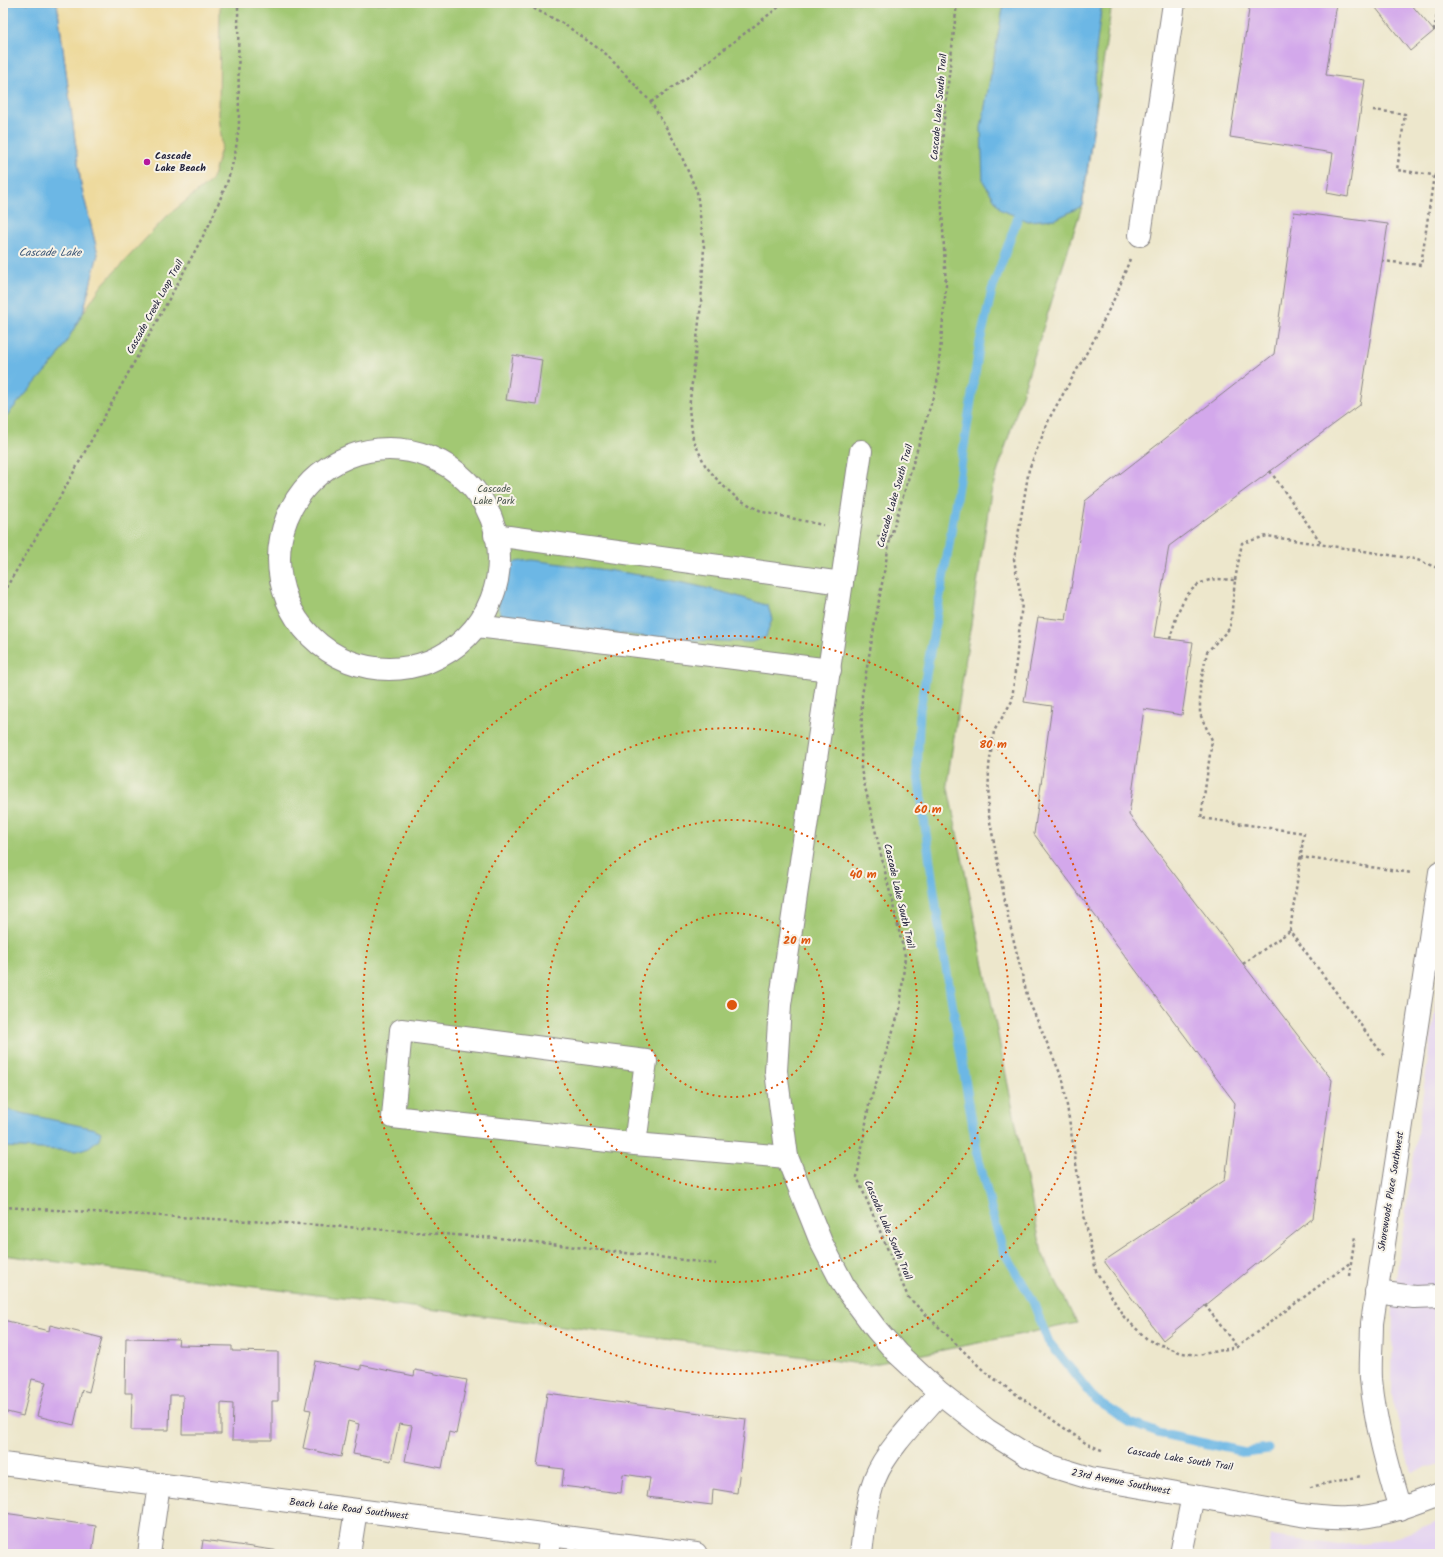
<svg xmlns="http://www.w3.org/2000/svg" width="1443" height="1557" font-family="Kalam,sans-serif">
  <rect width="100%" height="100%" fill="#f7f3e8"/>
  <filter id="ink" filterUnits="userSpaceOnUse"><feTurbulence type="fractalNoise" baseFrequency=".025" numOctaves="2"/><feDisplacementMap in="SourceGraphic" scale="8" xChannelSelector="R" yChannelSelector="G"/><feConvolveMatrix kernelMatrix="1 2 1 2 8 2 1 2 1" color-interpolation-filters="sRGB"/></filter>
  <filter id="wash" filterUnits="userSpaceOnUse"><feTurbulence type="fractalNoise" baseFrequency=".012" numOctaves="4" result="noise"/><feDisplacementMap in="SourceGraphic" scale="16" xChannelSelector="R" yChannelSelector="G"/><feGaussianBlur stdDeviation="0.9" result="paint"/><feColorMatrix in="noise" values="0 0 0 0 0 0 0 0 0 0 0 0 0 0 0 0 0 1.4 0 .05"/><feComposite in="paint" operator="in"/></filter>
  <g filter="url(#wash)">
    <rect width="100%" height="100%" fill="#ede7cc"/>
    <!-- built -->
    <g fill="#e4d3f1">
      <path d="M1440,978V1464L1411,1472L1392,1396L1393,1297Z"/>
      <path d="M1440,1520V1554H1269L1271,1536L1340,1545L1388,1540Z"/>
    </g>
    <!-- green -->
    <path fill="#a2c873" stroke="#627557" d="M3,3H1112L1082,206L991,492L947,783L1042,1253L1077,1323L869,1365L3,1255Z"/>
    <!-- sand -->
    <path fill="#eeda9e" stroke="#887e6c" d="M57,3H220L219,115L222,145L212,180L167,216L102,285L83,313L98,254L81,185Z"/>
    <!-- water -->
    <g fill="#6cb7e5" stroke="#476c90">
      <path d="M3,3H57L81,185L98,254L83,313L57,358L3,420Z"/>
      <path d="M1004,3H1102L1095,58L1096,110L1082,206L1056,219L1028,221L1001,210L983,181L981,128Z"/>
      <path d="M532,560C611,571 692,579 768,606L772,619L766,637L751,642L664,639L502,619C495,603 496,573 513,563C518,561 526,561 532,560Z"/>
      <path d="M3,1109L95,1129L101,1132L99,1139L89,1147L77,1151L3,1147Z"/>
    </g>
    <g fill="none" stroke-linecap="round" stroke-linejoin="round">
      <!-- stream -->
      <path stroke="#6cb7e5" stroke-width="9" d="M1018,217L992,290L980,342L949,545L920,709L917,768L938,920L978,1156L992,1212L1003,1250L1032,1299L1048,1341L1096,1400L1131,1423L1158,1433L1245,1452L1269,1449"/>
    </g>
    <g id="blocks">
      <!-- building -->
      <g fill="#d3a8eb">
        <path d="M1250,3H1337L1326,75L1365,80L1348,197L1327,193L1333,153L1230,137Z"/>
        <path d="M1372,3H1410L1434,31L1410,51Z"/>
        <path d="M1294,212L1388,224L1360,405L1169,546L1154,637L1193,642L1182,715L1144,709L1129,815L1332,1080L1313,1218L1163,1340L1104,1261L1225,1180L1235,1103L1034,834L1052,706L1024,702L1038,617L1066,620L1085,501L1274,354Z"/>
        <path d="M513,355L542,360L536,404L506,400Z"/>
        <path d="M3,1320L49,1331L50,1325L102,1338L89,1392L82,1390L74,1425L37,1416L46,1382L32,1379L23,1416L3,1411Z"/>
        <path d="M126,1338L179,1339L178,1345L232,1346V1351L278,1352V1401H272V1440H232L233,1404L221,1403V1434H182L183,1395H170L169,1430H131L132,1393H125Z"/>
        <path d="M315,1361L361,1370V1365L414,1376L415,1370L467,1380L456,1434L449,1432L442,1468L405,1461L412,1426L399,1424L391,1461L353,1454L359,1424L348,1421L341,1457L303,1448L311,1410L305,1409Z"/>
        <path d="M547,1393L746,1419L737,1493L713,1489L712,1505L647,1497L650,1478L623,1474L621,1493L562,1486L564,1469L537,1466Z"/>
        <path d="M4,1513L96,1526L92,1554H3Z"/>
        <path d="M203,1540L294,1553V1554H201Z"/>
      </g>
    </g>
  </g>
  <g filter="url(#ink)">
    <use href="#blocks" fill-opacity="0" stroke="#888484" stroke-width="1"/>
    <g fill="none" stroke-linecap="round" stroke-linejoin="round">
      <defs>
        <g id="minor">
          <path d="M1140,235L1174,3"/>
          <circle cx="389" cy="559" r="110"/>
          <path d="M861,451L780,1005L776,1071L787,1157L821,1242L844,1286L876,1329L897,1353L940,1393L987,1430L1028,1456L1051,1466L1090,1478L1301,1515C1316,1517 1332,1519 1347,1518C1379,1518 1411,1505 1440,1494"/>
          <path d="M495,535L842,583"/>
          <path d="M477,626L830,670"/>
          <path d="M635,1144L646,1061L401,1030L393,1117L635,1144L787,1157"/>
          <path d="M1376,1292L1414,1297L1440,1296"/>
          <path d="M3,1464L696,1554"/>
          <path d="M1400,1509C1387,1466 1375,1423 1371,1379C1370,1361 1372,1342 1372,1323L1440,872"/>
          <path d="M149,1554L159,1484"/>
          <path d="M349,1554L356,1510"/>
          <path d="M548,1554L551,1535"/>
          <path d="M861,1554C864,1529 866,1502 875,1478C886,1450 920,1416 940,1393"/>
          <path d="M1181,1554L1193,1496"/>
        </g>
      </defs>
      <!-- minor casing -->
      <use href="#minor" stroke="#888484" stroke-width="24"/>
      <!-- path -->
      <g stroke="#888484" stroke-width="2.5" stroke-dasharray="3 3" stroke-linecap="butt">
        <path d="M523,3L564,24L606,54L651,102L677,146L697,192L704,247L701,304L689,409L693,439L705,465L720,483L738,499L763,512L823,525"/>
        <path d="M957,3L943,129L941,191L946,287L937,384L890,539L862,695L861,770L905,956L900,1009L869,1105L857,1177L908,1297L986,1373L1087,1444L1104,1451"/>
        <path d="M1434,31L1439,3"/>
        <path d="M651,102L688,77L784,3"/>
        <path d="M1373,110L1405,114L1397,170L1440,176"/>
        <path d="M1130,259L1117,293L1095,338L1050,417L1029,469L1014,560L1022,603L1012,701L994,731L989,766L988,811L1008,917L1028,999L1063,1080L1084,1215L1096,1271L1124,1317L1148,1340L1182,1353L1198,1355L1237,1347L1351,1262"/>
        <path d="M1382,261L1421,265L1434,175"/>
        <path d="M1270,471L1322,544"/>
        <path d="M877,536L890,539"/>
        <path d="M1235,580L1242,543L1267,536L1415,559L1440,569"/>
        <path d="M3,593L60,497L174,290L210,223L227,183L235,155L239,126L238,3"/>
        <path d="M1170,639C1177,615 1182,587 1210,580C1217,578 1228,580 1235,580L1230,628L1207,652L1200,686V714L1212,740L1201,818L1304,833L1290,931L1384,1056"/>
        <path d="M1300,857L1412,873"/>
        <path d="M1243,964L1290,931"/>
        <path d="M3,1207L319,1225L510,1239L716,1264"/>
        <path d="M1349,1276L1355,1236"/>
        <path d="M1205,1305L1237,1347"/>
        <path d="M1310,1487L1361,1476"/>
      </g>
      <!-- minor -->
      <use href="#minor" stroke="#fff" stroke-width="22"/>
    </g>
  </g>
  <!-- distance rings -->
  <g fill="none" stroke="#de560e" stroke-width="2" stroke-dasharray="2 4">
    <circle cx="732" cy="1005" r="92"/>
    <circle cx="732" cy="1005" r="185"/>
    <circle cx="732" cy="1005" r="277"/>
    <circle cx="732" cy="1005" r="369"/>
  </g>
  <!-- markers -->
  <circle fill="#b5179e" stroke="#f7f3e8" stroke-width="1.5" cx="147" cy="162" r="4"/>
  <g text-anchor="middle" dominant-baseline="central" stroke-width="4" stroke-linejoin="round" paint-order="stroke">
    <!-- street labels -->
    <g font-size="10" fill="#22223b" stroke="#f7f3e8">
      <text transform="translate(939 107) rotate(-85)">Cascade Lake South Trail</text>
      <text transform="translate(155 307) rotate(-61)">Cascade Creek Loop Trail</text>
      <text transform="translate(895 496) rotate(-74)">Cascade Lake South Trail</text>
      <text transform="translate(899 896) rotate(77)">Cascade Lake South Trail</text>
      <text transform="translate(1391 1191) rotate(-81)">Shorewoods Place Southwest</text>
      <text transform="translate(888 1230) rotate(67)">Cascade Lake South Trail</text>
      <text transform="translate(1180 1459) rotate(9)">Cascade Lake South Trail</text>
      <text transform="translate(1121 1482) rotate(11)">23rd Avenue Southwest</text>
      <text transform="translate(349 1509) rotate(7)">Beach Lake Road Southwest</text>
    </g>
    <!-- poi labels -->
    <g font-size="10" font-weight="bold" fill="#22223b" stroke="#f7f3e8" text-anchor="start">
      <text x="155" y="156">Cascade<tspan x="155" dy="12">Lake Beach</tspan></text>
    </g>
    <!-- park labels -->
    <g font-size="10" fill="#48544c" stroke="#f7f3e8">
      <text x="494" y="489">Cascade<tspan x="494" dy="12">Lake Park</tspan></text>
    </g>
    <!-- water labels -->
    <g font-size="11" font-style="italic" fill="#3c5676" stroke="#f7f3e8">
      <text x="50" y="253">Cascade Lake</text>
    </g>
  </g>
  <circle cx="732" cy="1005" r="6" fill="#de560e" stroke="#f7f3e8" stroke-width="2"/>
  <g font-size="12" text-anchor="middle" font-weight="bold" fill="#de560e" stroke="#f7f3e8" stroke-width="4" stroke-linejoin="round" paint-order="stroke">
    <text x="993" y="748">80 m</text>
    <text x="928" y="813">60 m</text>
    <text x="863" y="878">40 m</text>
    <text x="797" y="944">20 m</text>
  </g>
  <!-- margin -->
  <rect width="1443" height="1557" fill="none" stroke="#f7f3e8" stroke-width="16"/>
</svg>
